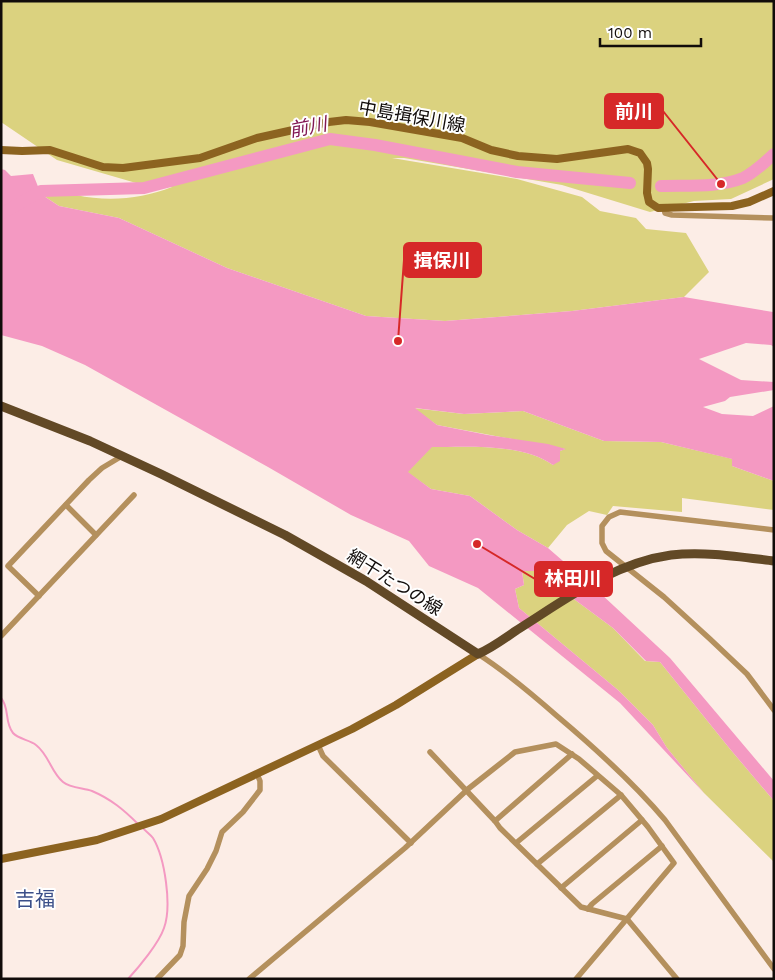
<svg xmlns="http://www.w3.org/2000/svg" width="775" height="980" font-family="'Work Sans','Noto Sans JP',sans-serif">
  <rect width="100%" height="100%" fill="#fcede6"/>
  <!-- green -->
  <g fill="#dbd27f">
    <path d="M1,1H774V179L731,199L694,201L650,212L562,185L404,158H392L517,179L582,197L600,211L636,218L646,229L686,233L709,272L684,297L572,311L445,321L366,316L227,268L119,218L59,206L41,194L42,188C55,187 64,193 76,195C108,202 142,199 172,187L143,185L57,160L1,122Z"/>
    <path d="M413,408L464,414L523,411L604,441L661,442L733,459L732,466L774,481V510L682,498V512L613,506L607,515L589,511L567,525L548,548L517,530L470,496L431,489L407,472L431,447C468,447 522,443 553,465L560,451L565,449L437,425Z"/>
    <path d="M522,571H536L613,628L645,661L660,662L730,749L774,801V862L704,793L667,748L653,725L618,690L519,608L515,589L524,585Z"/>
  </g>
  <!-- water -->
  <path fill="#f499c2" d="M1,169L5,170L11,176L33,174L41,194L59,206L119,218L227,268L366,316L445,321L572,311L684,297L773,312L774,347L771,345L746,343L699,359L741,380L774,382V390L730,397L725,401L703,407L722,414L753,416L774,406V481L732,466V459L661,442L604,441L523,411L464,414L415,408L437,425L488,435L548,444L566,449L560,451V461L553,465C522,443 468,447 432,447L408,472L431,489L470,496L517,530L548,548L600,593L670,658L774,781V801L730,749L660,662L646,661L613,628L536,571H522L524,585L515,589L519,608L618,690L653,725L667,748L704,793L620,703L478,588L429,566L409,541L351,515L268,467L85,365L42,346L1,335Z"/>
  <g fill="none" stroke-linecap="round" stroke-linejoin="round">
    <!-- stream -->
    <g stroke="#f499c2" stroke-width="2">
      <path d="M1,698C10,708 4,722 13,733C18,739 30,740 36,745C49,755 51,772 63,782C70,788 83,788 92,791C111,799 124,810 138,824"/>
      <path d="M128,979C139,967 159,943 164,928C172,906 165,858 153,838C150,834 145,831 142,827"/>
    </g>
    <!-- river -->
    <g stroke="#f499c2" stroke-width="12">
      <path d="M661,186C687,185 718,188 743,178C755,172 764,163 774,154"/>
      <path d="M1,214L41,191L144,188L330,139L375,145L517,172L630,183"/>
    </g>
    <!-- street -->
    <g stroke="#b4905d" stroke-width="5.5">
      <path d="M664,209L665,213L672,215L774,218"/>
      <path d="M66,505L96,535"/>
      <path d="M774,530L620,512L609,517L602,526V543L606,551L664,597L710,639L747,674L774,710"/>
      <path d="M39,596L8,566L89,480L102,468L122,456"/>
      <path d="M1,636L134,495"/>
      <path d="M478,654C506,672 532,694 557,716C595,748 632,781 665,820L774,969"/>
      <path d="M318,745L323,756L411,843"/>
      <path d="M430,752L495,821L500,828L581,907L627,919L677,979"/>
      <path d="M495,821L572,754"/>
      <path d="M516,843L597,776"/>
      <path d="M537,864L621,795"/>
      <path d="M561,888L642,820"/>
      <path d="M588,909L592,904L662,846"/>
      <path d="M157,979L180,955L183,946L184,922L189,896L207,869L216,851L222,832L243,812L260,790V781L257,774"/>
      <path d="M249,979L405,848L468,789L515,752L556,744L579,759L621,795L648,827L674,863L576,979"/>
    </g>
    <!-- secondary -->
    <g stroke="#8c6320" stroke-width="8">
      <path d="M1,150L22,151L50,150L103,167L123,168L200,158L257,138L329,122L346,120L370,122L462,138L491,150L518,156L557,159L628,149L640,153L647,163L648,169L647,193L649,202L658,208L732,206L749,202L774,191"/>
      <path d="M1,859L97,840L161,819L352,729L396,705L478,654"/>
    </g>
    <!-- primary -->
    <path stroke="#624926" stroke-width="9" d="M1,406L90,441L161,474L285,535L366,581L478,654C492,648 505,638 517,630C565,600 613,563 671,555C704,551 741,557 774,561"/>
  </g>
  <g text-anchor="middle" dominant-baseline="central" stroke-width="4" stroke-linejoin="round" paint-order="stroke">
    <!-- street labels -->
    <g font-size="18" fill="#110c0a" stroke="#fff">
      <text transform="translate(412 116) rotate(10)">中島揖保川線</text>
      <text transform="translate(395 582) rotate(32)">網干たつの線</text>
    </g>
    <!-- water labels -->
    <g font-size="19" font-style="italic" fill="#821954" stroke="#fff">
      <text transform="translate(308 127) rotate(-11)">前川</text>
    </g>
    <!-- quarter labels -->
    <g font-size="20" fill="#3b4f89" stroke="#fff">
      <text x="35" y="899">吉福</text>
    </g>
  </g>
  <!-- callouts -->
  <path fill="none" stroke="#d62828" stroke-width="2" d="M721 184L663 111M398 341L404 260M477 544L535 579"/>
  <g fill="#d62828" stroke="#fff" stroke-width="2">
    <circle cx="721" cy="184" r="5"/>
    <circle cx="398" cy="341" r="5"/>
    <circle cx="477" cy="544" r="5"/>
  </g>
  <g fill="#d62828" stroke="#d62828" stroke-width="2">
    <rect x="605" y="94" width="58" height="34" rx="5"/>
    <rect x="404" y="243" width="77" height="34" rx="5"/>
    <rect x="535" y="562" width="77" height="34" rx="5"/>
  </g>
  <g font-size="19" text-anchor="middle" font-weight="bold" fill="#fff">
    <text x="634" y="118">前川</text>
    <text x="442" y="267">揖保川</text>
    <text x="573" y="585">林田川</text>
  </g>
  <!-- border -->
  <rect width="775" height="980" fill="none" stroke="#110c0a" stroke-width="5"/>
  <!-- scale -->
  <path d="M600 38v8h101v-8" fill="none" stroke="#110c0a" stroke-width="2.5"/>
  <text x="608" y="38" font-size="15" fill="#110c0a" stroke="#ffffff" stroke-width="4" paint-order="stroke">100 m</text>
</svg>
